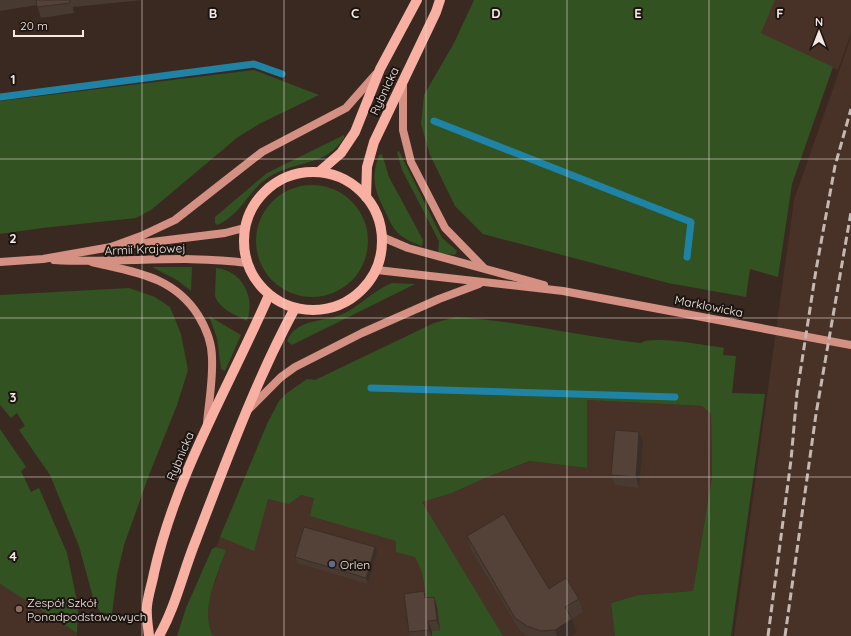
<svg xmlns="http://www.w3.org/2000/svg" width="851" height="636" font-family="Quicksand,sans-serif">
  <rect width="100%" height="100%" fill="#3a2921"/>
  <!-- built -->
  <g fill="#483126">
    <path d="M687,0H851V33L838,70Z"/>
    <path d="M851,37V636H734L794,200Z"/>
    <path d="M587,400L702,406L711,414L712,477L693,591L638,595L611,603L615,636H213L208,620L209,599L226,550L216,547L255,454L452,493L490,476L531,461L587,468Z"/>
    <path d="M0,584L77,633V636H0Z"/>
  </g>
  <!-- green -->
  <g fill="#325222">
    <path d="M474,0H775L761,33L833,67L792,184L778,277L750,269L746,297L668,283L483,234L455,206L430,155L421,124L424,95L454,43Z"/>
    <path d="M254,70L319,95L261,123L238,137L151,210L136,218L42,228L0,234V101Z"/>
    <path d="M344,135V138C325,167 296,160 269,177C248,190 242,214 217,225L215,223V217L267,173Z"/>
    <path d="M399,151L442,238L457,251L455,255L438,253L439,241L402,170L397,152Z"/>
    <path d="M382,154L389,177L423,240L422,246C397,237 394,231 384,209C374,188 371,178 379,155Z"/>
    <circle cx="312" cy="241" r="56"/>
    <path d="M152,267H192L191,291L177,280Z"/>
    <path d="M216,268C242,270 256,298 247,321C236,315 219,309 215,296Z"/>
    <path d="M392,283L415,284L292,345L287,341C297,317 326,323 345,313C362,304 374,290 392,283Z"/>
    <path d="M129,288L155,297L170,307L181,334L188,370L177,405L149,475L124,545L117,575L112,614L100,612L94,601L79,546L50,475L19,430L25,426L17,413L11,418L0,405V295Z"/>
    <path d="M209,316L241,335L225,371L221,369L217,338Z"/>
    <path d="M456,317C518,321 579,336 641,343C652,335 708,346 724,348L723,355L736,356L732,393L765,394L731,636H615L611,603L638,595L693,591L712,477L711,414L702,406L587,400V468L530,461L490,476L452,493L422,502L503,636H432V631L440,630L437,608L427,601L422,572L415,557L396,552V541L310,516L314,498L301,495L289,504L268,499L254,551L220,537L267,424L279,401L287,393L307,379L315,380L434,323Z"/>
    <path d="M0,429L26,467L21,471L31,492L39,488L67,553L78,606L77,633L0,584Z"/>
    <path d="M216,547L226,550C217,577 200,608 213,636H177L186,608L212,549Z"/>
  </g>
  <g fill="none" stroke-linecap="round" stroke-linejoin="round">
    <!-- stream -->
    <g stroke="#1f83a6" stroke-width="7">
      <path d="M0,97L254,64L282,74"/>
      <path d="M434,121L691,222L687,257"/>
      <path d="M371,388L675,397"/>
    </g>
    <!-- secondary -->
    <g stroke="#d49082" stroke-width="8">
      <path d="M403,82V130L411,162L445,228L484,268"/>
      <path d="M382,237L408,248L544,285"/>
      <path d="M111,247L141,236L175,220L262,152L346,108L376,74"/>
      <path d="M54,260C118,264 184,254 247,263"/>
      <path d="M0,262L43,259L111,247L225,233L244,228"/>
      <path d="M92,262C134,272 173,276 198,315C206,328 212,343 212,358C213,380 209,401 207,423"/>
      <path d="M377,270L563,291L851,345"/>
      <path d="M249,409L281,377L295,367L362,333L439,299L479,284"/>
    </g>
    <!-- primary -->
    <g stroke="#f7b0a2" stroke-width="10">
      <circle cx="313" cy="241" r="69"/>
      <path d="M319,172L341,153L355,132L380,69L417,0"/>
      <path d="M366,197L367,167L374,142L436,12L440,0"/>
      <path d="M149,636C148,626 146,615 147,606C148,595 152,584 154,573C176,474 229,387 269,295"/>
      <path d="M159,636C176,606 183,572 196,540C226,462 255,382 295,308"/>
    </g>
    <!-- rail -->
    <g stroke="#c5b8b3" stroke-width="3" stroke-dasharray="8 4" stroke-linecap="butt">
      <path d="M768,636L791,460L797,393L816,270L835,166L851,109"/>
      <path d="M785,636L816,414L851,212"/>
    </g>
  </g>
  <!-- wall -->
  <g fill="#483931">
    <path d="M0,0H143L73,7L74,13L41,18L37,5L0,11Z"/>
    <path d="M643,442L639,488L615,485L611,475Z"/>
    <path d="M467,536L549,589L579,599L583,612L572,619L577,632L571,636H527L520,631L471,550Z"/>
    <path d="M377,552L368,584L297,563L295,557Z"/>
    <path d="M434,597L437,607L440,630L432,631V636H410L409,632L426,598Z"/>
  </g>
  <!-- shaded-wall -->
  <g fill="#3b2e28">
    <path d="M639,432L643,442L639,488L636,477Z"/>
    <path d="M375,547L377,552L368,584L366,578Z"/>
    <path d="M434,597L437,607L440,630L437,620Z"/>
    <path d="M572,619L577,632L571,636H557L555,630Z"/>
    <path d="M428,621L432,631V636H431L429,630Z"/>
  </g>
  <!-- building -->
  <g fill="#544239" stroke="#3b2e28">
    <path d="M36,0H70V3L37,7Z"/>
    <path d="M615,430L639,432L636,477L611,475Z"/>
    <path d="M504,514L549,589L566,578L579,599L565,607L572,619L555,630L541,631L527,626L515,618L467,536Z"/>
    <path d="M304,527L375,547L366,578L295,557Z"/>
    <path d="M424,591L425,598L434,597L437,620L428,621L429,630L409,632L404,594Z"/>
  </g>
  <!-- grid -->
  <path fill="none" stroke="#f4e9e4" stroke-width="1" stroke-opacity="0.55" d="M142,0V636M284,0V636M426,0V636M567,0V636M709,0V636M0,159H851M0,318H851M0,477H851"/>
  <!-- markers -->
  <circle fill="#5c6f8a" stroke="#1c1410" stroke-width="1.5" cx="332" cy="564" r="4"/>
  <circle fill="#8d6e63" stroke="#1c1410" stroke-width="1.5" cx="19" cy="609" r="4"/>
  <g text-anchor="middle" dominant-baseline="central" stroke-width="4" stroke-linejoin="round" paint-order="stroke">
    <!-- street labels -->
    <g font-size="12" fill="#f4e9e4" stroke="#1c1410">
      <text transform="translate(384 91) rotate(-65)">Rybnicka</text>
      <text transform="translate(145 249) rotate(-2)">Armii Krajowej</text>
      <text transform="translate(709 306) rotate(11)">Marklowicka</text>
      <text transform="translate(180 456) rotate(-67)">Rybnicka</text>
    </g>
    <!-- poi labels -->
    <g font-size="12" fill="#f4e9e4" stroke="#1c1410" text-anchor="start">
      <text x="340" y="564">Orlen</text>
      <text x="27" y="602">Zespół Szkół<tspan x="27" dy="14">Ponadpodstawowych</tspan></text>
    </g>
  </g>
  <g font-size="13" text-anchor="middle" font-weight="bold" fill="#f4e9e4" stroke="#1c1410" stroke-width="4" stroke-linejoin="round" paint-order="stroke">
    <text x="213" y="18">B</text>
    <text x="355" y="18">C</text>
    <text x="496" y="18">D</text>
    <text x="638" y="18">E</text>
    <text x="780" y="18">F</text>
    <text x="13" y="84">1</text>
    <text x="13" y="243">2</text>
    <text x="13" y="402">3</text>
    <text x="13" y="561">4</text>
  </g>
  <!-- north arrow -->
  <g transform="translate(819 32)" stroke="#1c1410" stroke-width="3" paint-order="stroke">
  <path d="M0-3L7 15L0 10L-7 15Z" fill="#f4e9e4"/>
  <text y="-6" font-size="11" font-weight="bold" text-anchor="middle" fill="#f4e9e4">N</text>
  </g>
  <!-- scale -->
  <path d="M14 30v6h69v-6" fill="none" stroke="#f4e9e4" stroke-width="2"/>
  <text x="20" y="30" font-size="12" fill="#f4e9e4" stroke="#1c1410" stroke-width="3" paint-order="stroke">20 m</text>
</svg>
